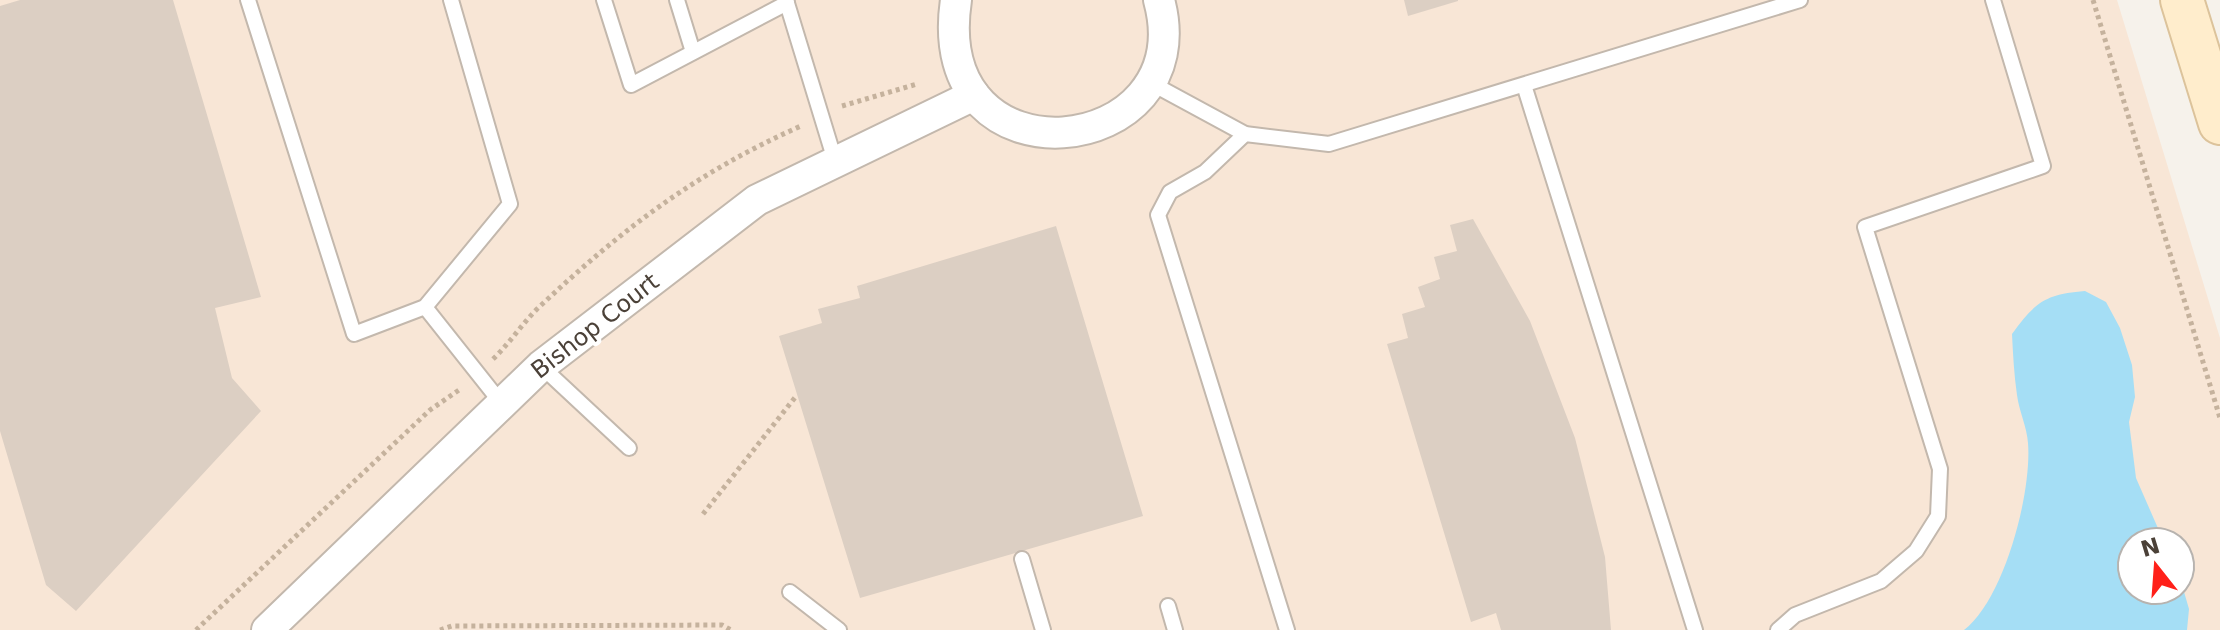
<svg xmlns="http://www.w3.org/2000/svg" width="2220" height="630" font-family="'DejaVu Sans',sans-serif">
  <rect width="100%" height="100%" fill="#f6f2eb"/>
  <!-- commercial -->
  <path fill="#f8e6d6" fill-rule="evenodd" d="M0,0H2117L2220,338V630H0ZM2132,542H2180V590H2132Z"/>
  <!-- water -->
  <path fill="#a5def5" d="M2085,291L2106,302L2120,328L2132,365L2135,397L2129,422L2136,478L2164,542H2132V590H2180V578L2189,609L2187,630H1964C2004,600 2032,493 2028,443C2027,427 2019,411 2017,395C2014,375 2013,354 2012,334C2035,302 2046,294 2085,291Z"/>
  <!-- building -->
  <g fill="#dccfc3">
    <path d="M20,0H173L261,297L215,308L232,378L261,411L76,611L46,585L0,431V6Z"/>
    <path d="M1404,0H1458V1L1408,16Z"/>
    <path d="M1473,219L1530,321L1575,438L1605,557L1611,630H1501L1496,613L1471,622L1387,344L1408,338L1402,314L1425,307L1418,287L1440,279L1434,257L1457,251L1450,225Z"/>
    <path d="M1056,226L1143,516L860,598L779,336L822,323L818,309L860,298L857,286Z"/>
  </g>
  <g fill="none" stroke-linecap="round" stroke-linejoin="round">
    <defs>
      <g id="lane">
        <path d="M248,0L354,334L425,307L510,204L451,0"/>
        <path d="M604,0L631,85L787,3"/>
        <path d="M677,0L693,52"/>
        <path d="M786,0L836,164"/>
        <path d="M1149,82L1245,134L1329,144L1800,0"/>
        <path d="M1524,85L1695,630"/>
        <path d="M1245,134L1205,172L1170,192L1158,215L1287,630"/>
        <path d="M425,307L502,404"/>
        <path d="M541,366L629,448"/>
        <path d="M1022,559L1043,630"/>
        <path d="M790,592L839,630"/>
        <path d="M1168,606L1175,630"/>
        <path d="M1778,630L1795,615L1881,581L1916,551L1938,516L1940,469L1865,227L2043,166L1993,0"/>
      </g>
      <g id="street">
        <path d="M956,0C927,192 1203,161 1159,0"/>
        <path d="M267,630L541,366L757,200L974,95"/>
      </g>
      <path id="secondary" d="M2182,0L2220,123"/>
    </defs>
    <!-- lane casing -->
    <use href="#lane" stroke="#c3b8ad" stroke-width="18"/>
    <!-- street casing -->
    <use href="#street" stroke="#c3b8ad" stroke-width="34"/>
    <!-- secondary casing -->
    <use href="#secondary" stroke="#dcc39b" stroke-width="46"/>
    <!-- path -->
    <g stroke="#c5b29d" stroke-width="5" stroke-dasharray="4 4" stroke-linecap="butt">
      <path d="M2093,0L2220,418"/>
      <path d="M842,106L917,84"/>
      <path d="M493,359C510,343 521,325 537,309C621,230 695,173 801,126"/>
      <path d="M703,514L797,395"/>
      <path d="M196,630L430,410L459,390"/>
      <path d="M440,630L452,626L722,625L731,630"/>
    </g>
    <!-- lane -->
    <use href="#lane" stroke="#fff" stroke-width="14"/>
    <!-- street -->
    <use href="#street" stroke="#fff" stroke-width="30"/>
    <!-- secondary -->
    <use href="#secondary" stroke="#ffedcc" stroke-width="42"/>
  </g>
  <g text-anchor="middle" dominant-baseline="central" stroke-width="8" stroke-linejoin="round" paint-order="stroke">
    <!-- street labels -->
    <g font-size="24" fill="#4b4138" stroke="#fff">
      <text transform="translate(595 326) rotate(-38)">Bishop Court</text>
    </g>
  </g>
  <!-- north arrow -->
  <g transform="translate(2156 566) rotate(343)"><circle r="38" fill="#ffffff" stroke="#b7b3af" stroke-width="2"/>
  <path d="M0-6L14 30L0 20L-14 30Z" fill="#ff2019"/>
  <text y="-12" font-size="22" font-weight="bold" text-anchor="middle" fill="#4b4138">N</text>
  </g>
</svg>
